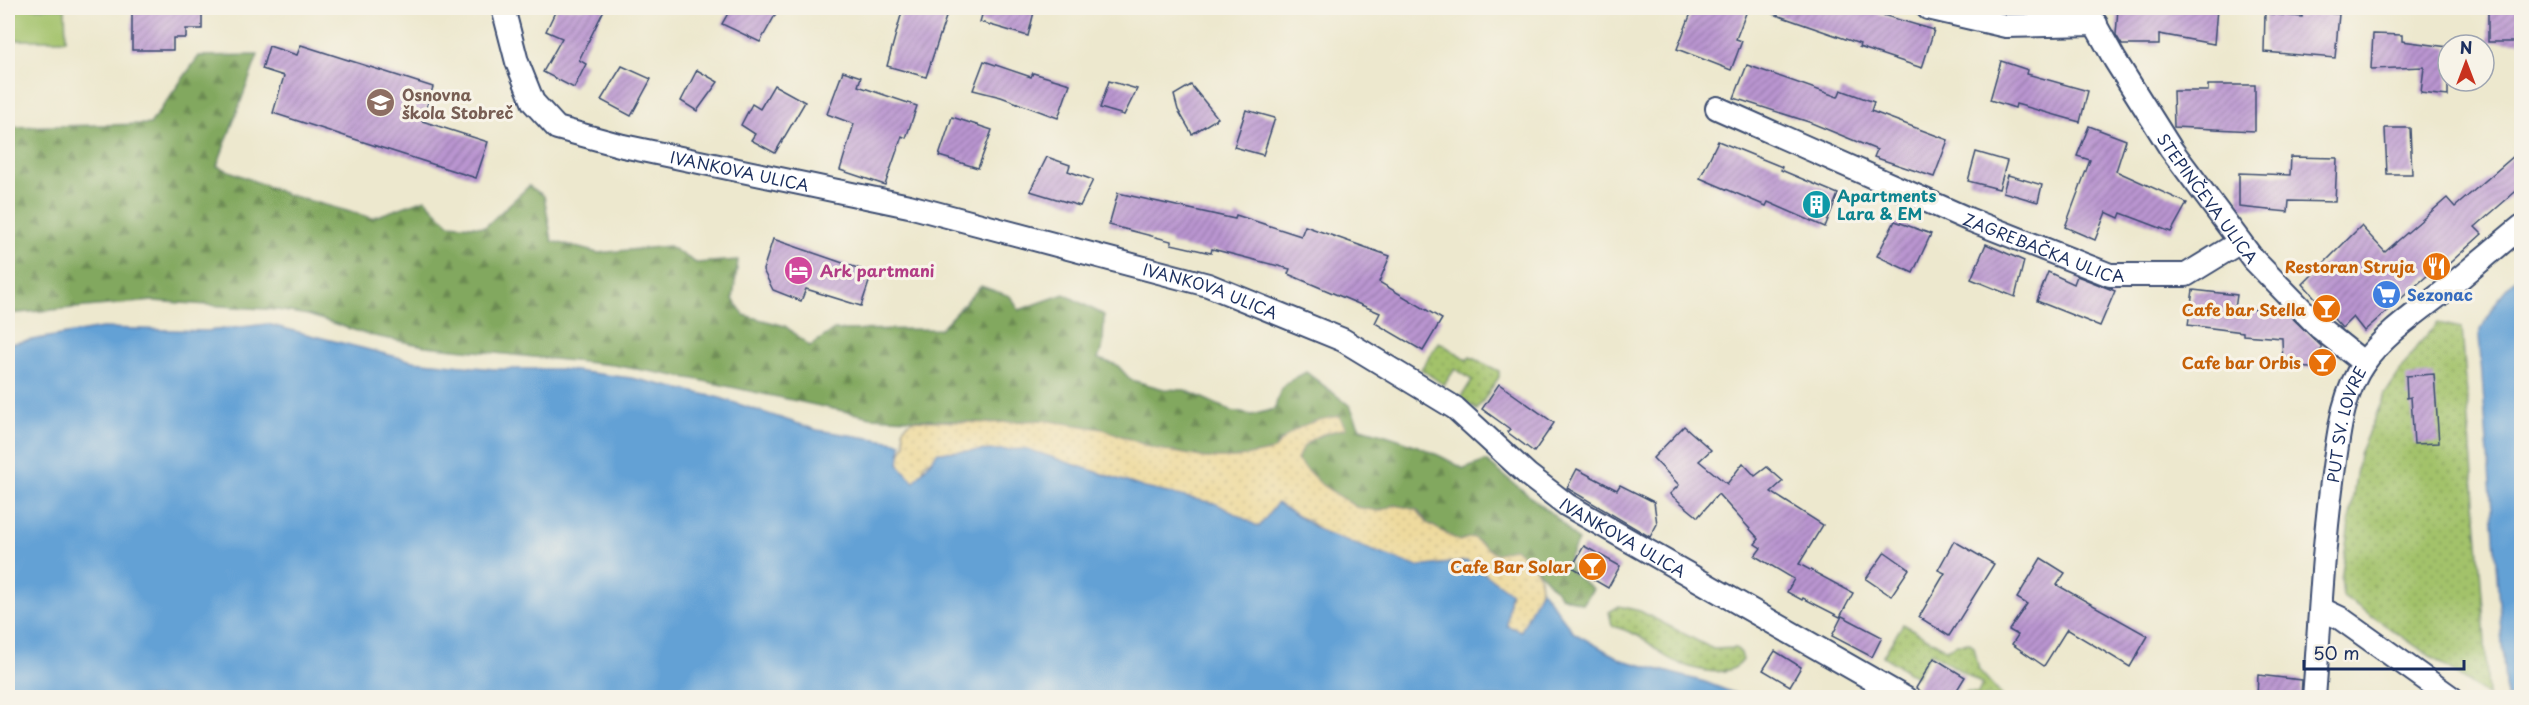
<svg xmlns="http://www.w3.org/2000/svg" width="2529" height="705" font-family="'Playpen Sans',sans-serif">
  <defs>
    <pattern id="grass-dots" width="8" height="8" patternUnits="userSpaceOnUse" patternTransform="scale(1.5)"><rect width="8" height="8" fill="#a3c26a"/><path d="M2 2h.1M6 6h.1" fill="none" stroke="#849e5a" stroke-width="1.8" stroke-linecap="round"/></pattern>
    <pattern id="forest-firs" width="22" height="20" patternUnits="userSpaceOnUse" patternTransform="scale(1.5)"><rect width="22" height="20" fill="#82a85e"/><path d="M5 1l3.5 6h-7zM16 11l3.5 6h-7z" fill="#6a8951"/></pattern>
    <pattern id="sand-dots" width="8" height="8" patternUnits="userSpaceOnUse" patternTransform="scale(1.5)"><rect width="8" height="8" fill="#eeda9e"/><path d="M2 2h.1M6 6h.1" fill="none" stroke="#ccbb8a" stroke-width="1.8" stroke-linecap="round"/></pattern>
    <pattern id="building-hatch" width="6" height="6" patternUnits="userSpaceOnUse" patternTransform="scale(1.5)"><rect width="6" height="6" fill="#ba95d0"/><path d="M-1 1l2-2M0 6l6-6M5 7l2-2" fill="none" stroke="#967aac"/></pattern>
  </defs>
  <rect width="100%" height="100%" fill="#f7f3e8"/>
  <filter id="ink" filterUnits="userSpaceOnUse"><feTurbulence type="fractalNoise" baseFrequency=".0167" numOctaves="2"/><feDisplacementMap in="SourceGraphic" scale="12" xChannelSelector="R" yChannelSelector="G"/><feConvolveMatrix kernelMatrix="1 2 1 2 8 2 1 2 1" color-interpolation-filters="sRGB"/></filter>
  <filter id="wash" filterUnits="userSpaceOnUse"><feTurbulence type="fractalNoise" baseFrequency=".008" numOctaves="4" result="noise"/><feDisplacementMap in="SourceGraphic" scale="24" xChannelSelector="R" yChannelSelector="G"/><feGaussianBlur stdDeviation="1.35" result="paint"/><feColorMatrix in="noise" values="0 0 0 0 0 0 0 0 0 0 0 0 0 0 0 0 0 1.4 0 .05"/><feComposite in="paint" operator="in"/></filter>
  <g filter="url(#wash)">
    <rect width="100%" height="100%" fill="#ede8ce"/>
    <!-- grass -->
    <g fill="url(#grass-dots)" stroke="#5f7864" stroke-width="1.5">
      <path d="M2438,323L2462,328L2483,609L2488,696L2343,596L2341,579L2359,454L2385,394L2417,346Z"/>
      <path d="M1439,342L1467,360L1470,357L1499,371V377L1477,410L1460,399L1472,380L1455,369L1444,385L1421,369Z"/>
      <path d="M1619,606L1640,611L1713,649L1736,648L1741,653L1743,660C1728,682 1683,668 1665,656C1655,649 1646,639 1634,634C1627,630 1619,629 1612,625L1609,612Z"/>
      <path d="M1903,624L1946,649L1957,644L1970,643L1974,647L1979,670L2003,697H1959L1965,692L1978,693L1982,684L1931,652L1916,677L1883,656Z"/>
    </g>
    <!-- forest -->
    <path fill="url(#forest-firs)" stroke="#4e6c5e" stroke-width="1.5" d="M258,55L217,166L286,194L372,218L425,199L449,224L485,227L529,186L544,196L552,241L598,253L669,246L696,263L738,260L733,299L744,315L785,326L810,346L834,330L940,329L981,286L1010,296L1019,310L1064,294L1104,315L1103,345L1098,359L1117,365L1131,380L1164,389L1185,390L1231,411L1252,415L1275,409C1280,384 1285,383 1306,372L1350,406L1360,428C1397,437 1431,449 1464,469L1486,461L1557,518L1578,541L1568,561L1572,573L1593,589L1583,604L1561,596L1529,561L1495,554L1472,537L1459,541L1427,523L1417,510L1395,505L1379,511L1356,507L1321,485L1297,460C1305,435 1323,435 1345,428L1281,440L1274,450L1235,458H1206L1153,448L1103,429L1043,420L988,423L871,417L694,379L613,365L425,346L369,335L308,315L277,310L153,301L8,314V127L150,124L199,56Z"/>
    <!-- sand -->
    <path fill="url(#sand-dots)" stroke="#84847e" stroke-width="1.5" d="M1339,416L1346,428C1323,434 1305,435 1297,460L1322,485L1356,507L1379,511L1395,505L1417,510L1427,523L1459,541L1472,537L1495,554L1515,548C1522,555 1534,563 1538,573C1547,592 1531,627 1514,636L1504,630V616L1511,594L1470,567L1453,563L1438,564L1421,570L1324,534L1308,520L1274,508L1271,520L1257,530L1213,503L941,454L924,464L923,475L913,484L896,463L905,444L903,428L912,420L988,423L1043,420L1103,429L1153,448L1206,458H1235L1274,450C1291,427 1312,420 1339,416Z"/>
    <!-- garden -->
    <path fill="#a3c26a" stroke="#5f7864" stroke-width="1.5" d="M8,8H65L66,40H8Z"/>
    <!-- water -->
    <g fill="#64a1d5" stroke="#40689a" stroke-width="1.5">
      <path d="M2521,274L2522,697L2506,698L2479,335C2489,310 2501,291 2521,274Z"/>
      <path d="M267,324L413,361L494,369H559L631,378L720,398L817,430L901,443L899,465L914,482L938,452L1027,449L1145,488L1217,504L1259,527L1277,503L1324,533L1418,567L1467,561L1510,592L1507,626L1521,631L1541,589L1574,633L1622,660L1705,682L1744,697H8V344L102,328L207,331Z"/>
    </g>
    <g id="blocks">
      <!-- building -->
      <g fill="url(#building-hatch)">
        <path d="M132,8H202V29H186V38H173V50H132Z"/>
        <path d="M557,8H605L579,60L586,64L574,88L543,72L562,38L546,31Z"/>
        <path d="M731,8H779L760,42L722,24Z"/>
        <path d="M903,8H949L926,77L887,66Z"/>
        <path d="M984,8H1035L1028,36L980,22Z"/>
        <path d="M1693,8H1748L1736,39L1742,41L1731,70L1677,49Z"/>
        <path d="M1763,8H1859L1934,30L1922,68L1859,47L1860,44L1762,10Z"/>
        <path d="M2118,8H2217L2214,44L2159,34V45H2122L2116,35Z"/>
        <rect x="2488" y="8" width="33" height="34"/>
        <path d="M2303,11L2339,14L2335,58L2264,52L2265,13L2302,17Z"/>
        <path d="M2373,34L2402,35V41L2448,47V96L2421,93L2424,67L2371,69Z"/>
        <path d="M301,45L433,87L422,121L488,142L476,178L273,113L284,76L262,69L269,46L297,55Z"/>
        <path d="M984,61L1031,77L1033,73L1070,84L1058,118L1001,97L973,90Z"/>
        <path d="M2001,61L2028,70L2027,74L2088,91L2080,122L2016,104L2015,108L1990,100Z"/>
        <path d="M1747,65L1838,97L1841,90L1874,102L1871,111L1948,140L1934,177L1874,157L1877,150L1809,122L1734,98Z"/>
        <path d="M622,66L651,79L631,116L601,100Z"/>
        <path d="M697,70L718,82L697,111L681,101Z"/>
        <path d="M843,71L861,77L858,86L917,106L906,138L902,136L885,185L840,170L854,124L827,114Z"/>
        <path d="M1109,81L1137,89L1124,115L1100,108Z"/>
        <path d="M774,85L805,102L775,153L751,140L755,134L741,125L752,104L760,109Z"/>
        <path d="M1191,85L1218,118L1192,134L1178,110L1174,95Z"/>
        <path d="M2208,85H2255V131L2174,127L2173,91H2208Z"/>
        <path d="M1246,110L1275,118L1263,155L1234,147Z"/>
        <path d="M952,117L992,130L978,168L939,156Z"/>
        <path d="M2089,126L2126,140L2116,171L2187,203L2171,232L2121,213L2119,218L2106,212L2095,240L2065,227L2090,160L2077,156Z"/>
        <path d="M2385,128H2410L2412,174H2387Z"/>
        <path d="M1718,141L1782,167L1781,170L1838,194L1825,227L1768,202L1766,206L1700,178Z"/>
        <path d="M2522,149V186L2475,227L2482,234L2432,279L2428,275L2364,331L2353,317L2342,328L2303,284L2361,226L2385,252L2447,198L2455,207Z"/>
        <path d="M1976,152L2007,161L1999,189L1968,181Z"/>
        <path d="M1047,157L1070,165L1068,171L1093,180L1080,206L1030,191Z"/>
        <path d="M2291,157L2337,158L2335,202L2289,201L2288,212L2239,207V173L2290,175Z"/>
        <path d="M2008,175L2042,185L2038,202L2003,192Z"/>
        <path d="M1118,193L1235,219L1236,215L1301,236L1305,226L1390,256L1379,282L1442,319L1423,351L1375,323L1380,313L1288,274L1290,269L1212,249L1211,253L1171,244V241L1109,225Z"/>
        <path d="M1895,221L1931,234L1913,273L1877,256Z"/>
        <path d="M773,239L872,273L861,306L806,289L801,301L773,290L763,270Z"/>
        <path d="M1986,244L2024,261L2015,297L1971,279Z"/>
        <path d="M2048,272L2074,284L2077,276L2115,291L2100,326L2037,301Z"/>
        <path d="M2193,290L2237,295L2235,309L2285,311L2321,346L2322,366L2313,368L2283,367L2282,338L2243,335V332L2188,325Z"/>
        <path d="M2434,374L2439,443L2414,444L2411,397L2407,398L2406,376Z"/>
        <path d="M1499,384L1554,423L1534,452L1507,432L1510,429L1482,409Z"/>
        <path d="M1684,426L1711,450L1699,461L1727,484L1743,463L1755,476L1767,467L1783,481L1771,492L1823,525L1799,564L1853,593L1840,617L1803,598L1802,600L1787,592L1794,579L1755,556L1761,548L1755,544L1759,539L1718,494L1698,517L1670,494L1679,485L1653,458Z"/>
        <path d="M1577,469L1617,490L1620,485L1654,502L1657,524L1650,537L1567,488Z"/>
        <path d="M1954,541L1994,564L1949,636L1919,617L1945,573L1938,570Z"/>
        <path d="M1584,546L1620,566L1608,588L1572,567Z"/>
        <path d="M1885,552L1909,569L1891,596L1866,579Z"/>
        <path d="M2041,558L2065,573L2057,585L2148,636L2130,667L2067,629L2044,666L2012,644L2018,635L2009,630L2027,604L2017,598Z"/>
        <path d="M1842,616L1882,637L1872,657L1832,636Z"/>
        <path d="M1775,651L1801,667L1790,686L1763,670Z"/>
        <path d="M1934,658L1965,677L1952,698H1931L1916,688Z"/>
        <path d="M2258,675L2302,680L2301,698H2257Z"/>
      </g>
    </g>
  </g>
  <g filter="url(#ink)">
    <use href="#blocks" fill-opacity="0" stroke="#3a4b6f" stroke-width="1.5"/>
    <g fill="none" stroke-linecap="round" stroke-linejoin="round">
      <defs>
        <g id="minor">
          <path id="s1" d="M503,8L517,62L533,102L557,128L623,146L909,206L1208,285L1343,340L1455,408L1528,475L1567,505L1905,698"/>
          <path d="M1928,8L2006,26L2096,24"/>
          <path id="s2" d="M2086,8L2115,60L2171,149L2253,259L2320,328L2364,363"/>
          <path id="s3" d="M1717,108L1968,219L2110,275H2186L2240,242"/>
          <path d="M2321,609L2340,618L2452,698"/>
          <path id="s4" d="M2314,698C2320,620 2323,543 2334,467C2339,431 2343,393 2364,363C2384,335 2415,314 2442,293C2469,271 2495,248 2522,226"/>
        </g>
      </defs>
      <!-- minor casing -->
      <use href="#minor" stroke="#3a4b6f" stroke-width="26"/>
      <!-- minor -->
      <use href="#minor" stroke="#fff" stroke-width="22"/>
    </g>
  </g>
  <!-- icons -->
  <defs>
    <symbol id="school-disc" viewBox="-11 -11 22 22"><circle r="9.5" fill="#8d6e63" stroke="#f7f3e8"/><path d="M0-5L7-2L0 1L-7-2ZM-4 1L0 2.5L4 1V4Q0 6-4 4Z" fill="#fff"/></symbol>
    <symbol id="building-disc" viewBox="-11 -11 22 22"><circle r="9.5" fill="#0f9aa8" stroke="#f7f3e8"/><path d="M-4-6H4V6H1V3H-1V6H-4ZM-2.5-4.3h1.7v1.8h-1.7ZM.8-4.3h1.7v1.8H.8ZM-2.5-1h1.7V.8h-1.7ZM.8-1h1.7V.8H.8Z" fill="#fff"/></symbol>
    <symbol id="restaurant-disc" viewBox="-11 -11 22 22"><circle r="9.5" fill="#e8710a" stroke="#f7f3e8"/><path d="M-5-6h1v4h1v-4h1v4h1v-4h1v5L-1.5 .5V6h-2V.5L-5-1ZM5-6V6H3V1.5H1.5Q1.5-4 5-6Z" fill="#fff"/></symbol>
    <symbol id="hotel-disc" viewBox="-11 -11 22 22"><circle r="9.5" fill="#d1479c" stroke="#f7f3e8"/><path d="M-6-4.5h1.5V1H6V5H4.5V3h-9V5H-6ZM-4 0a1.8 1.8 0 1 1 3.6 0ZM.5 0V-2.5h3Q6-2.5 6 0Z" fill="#fff"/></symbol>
    <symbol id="supermarket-disc" viewBox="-11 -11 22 22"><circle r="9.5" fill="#3f7fe0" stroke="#f7f3e8"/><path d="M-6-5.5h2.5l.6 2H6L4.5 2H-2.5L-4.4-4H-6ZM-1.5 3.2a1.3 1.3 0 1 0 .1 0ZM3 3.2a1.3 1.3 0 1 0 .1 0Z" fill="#fff"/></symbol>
    <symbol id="bar-disc" viewBox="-11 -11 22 22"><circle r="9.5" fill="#e8710a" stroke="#f7f3e8"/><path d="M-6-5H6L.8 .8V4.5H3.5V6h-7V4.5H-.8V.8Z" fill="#fff"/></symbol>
  </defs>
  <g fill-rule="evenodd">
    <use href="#school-disc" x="364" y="86" width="33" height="33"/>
    <use href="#building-disc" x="1800" y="188" width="33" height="33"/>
    <use href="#restaurant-disc" x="2420" y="250" width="33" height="33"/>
    <use href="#hotel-disc" x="782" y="254" width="33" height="33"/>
    <use href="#supermarket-disc" x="2370" y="278" width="33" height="33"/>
    <use href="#bar-disc" x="2310" y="292" width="33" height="33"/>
    <use href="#bar-disc" x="2306" y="346" width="33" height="33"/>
    <use href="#bar-disc" x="1576" y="550" width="33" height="33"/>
  </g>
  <g text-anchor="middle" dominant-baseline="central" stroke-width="6" stroke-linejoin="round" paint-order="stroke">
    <!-- education labels -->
    <g font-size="16" font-weight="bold" fill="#785e54" stroke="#f7f3e8" text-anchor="start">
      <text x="402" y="94">Osnovna<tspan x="402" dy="18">škola Stobreč</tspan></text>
    </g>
    <!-- street labels -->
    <g font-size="16" fill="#1b2f5e" stroke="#f7f3e8">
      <text stroke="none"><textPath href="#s1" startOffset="322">IVANKOVA ULICA</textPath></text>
      <text stroke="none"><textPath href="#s2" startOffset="226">STEPINČEVA ULICA</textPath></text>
      <text stroke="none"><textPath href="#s3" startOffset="356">ZAGREBAČKA ULICA</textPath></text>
      <text stroke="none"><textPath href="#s1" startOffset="808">IVANKOVA ULICA</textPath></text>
      <text stroke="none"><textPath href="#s4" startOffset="276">PUT SV. LOVRE</textPath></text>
      <text stroke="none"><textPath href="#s1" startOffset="1294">IVANKOVA ULICA</textPath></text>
    </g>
    <!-- culture labels -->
    <g font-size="16" font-weight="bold" fill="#0d838f" stroke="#f7f3e8" text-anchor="start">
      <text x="1837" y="195">Apartments<tspan x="1837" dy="18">Lara &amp; EM</tspan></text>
    </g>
    <!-- food labels -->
    <g font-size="16" font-weight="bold" fill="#c56008" stroke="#f7f3e8" text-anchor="end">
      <text x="2415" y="266">Restoran Struja</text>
      <text x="2306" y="309">Cafe bar Stella</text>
      <text x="2301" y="362">Cafe bar Orbis</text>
      <text x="1572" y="566">Cafe Bar Solar</text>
    </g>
    <!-- hotel labels -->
    <g font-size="16" font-weight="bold" fill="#b23c85" stroke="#f7f3e8" text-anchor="start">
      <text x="820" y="270">Ark partmani</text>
    </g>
    <!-- shop labels -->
    <g font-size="16" font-weight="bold" fill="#366cbe" stroke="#f7f3e8" text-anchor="start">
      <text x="2407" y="294">Sezonac</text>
    </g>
  </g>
  <!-- margin -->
  <rect width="2529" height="705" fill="none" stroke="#f7f3e8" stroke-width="30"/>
  <!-- north arrow -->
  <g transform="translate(2466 63)"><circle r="28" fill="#f7f3e8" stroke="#9fa5b1" stroke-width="1.5"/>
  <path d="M0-4.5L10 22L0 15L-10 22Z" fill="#c8321e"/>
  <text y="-9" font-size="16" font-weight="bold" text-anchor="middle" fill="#1b2f5e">N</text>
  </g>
  <!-- scale -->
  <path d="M2304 660v9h160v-9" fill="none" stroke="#1b2f5e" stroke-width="3"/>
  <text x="2313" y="660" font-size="18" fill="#1b2f5e" stroke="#f7f3e8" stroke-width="4.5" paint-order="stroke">50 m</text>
</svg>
